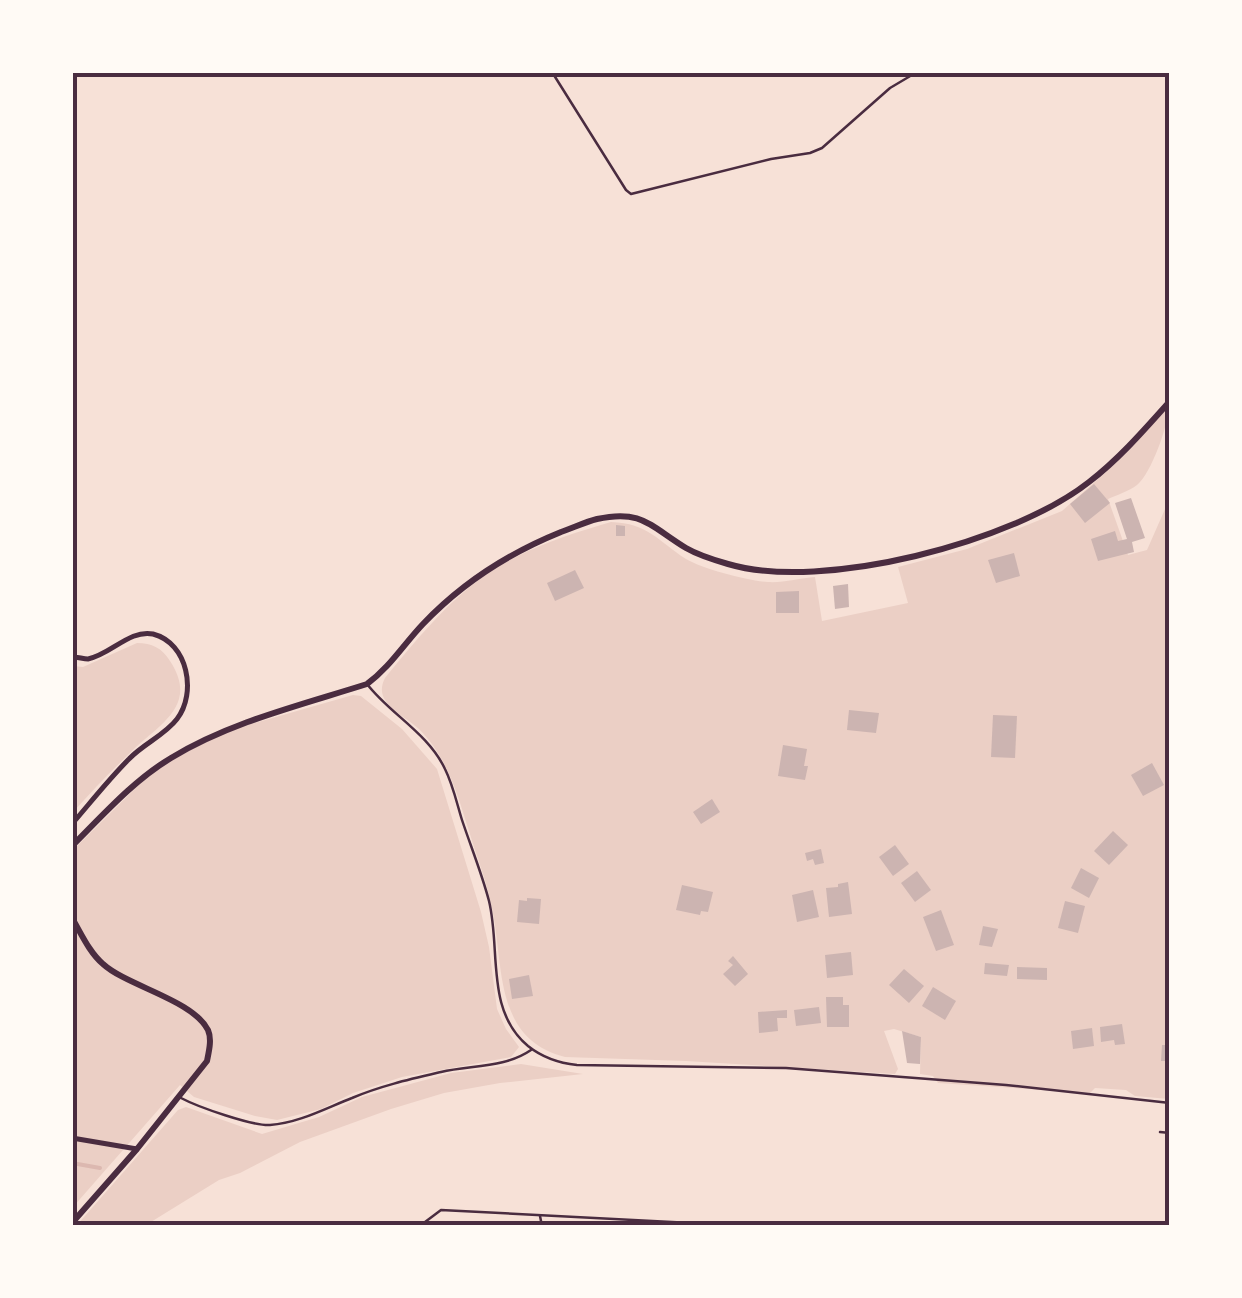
<svg xmlns="http://www.w3.org/2000/svg" width="1242" height="1298" font-family="Poppins,sans-serif">
  <rect width="100%" height="100%" fill="#f7e1d7"/>
  <!-- green -->
  <g fill="#ebcfc5">
    <path d="M1169,405C1169,424 1151,474 1137,485C1129,491 1117,495 1108,499L1128,555L1147,550L1169,500V1099L1135,1096L1126,1090L1095,1088L1090,1093L938,1083L933,1076L920,1074L921,1037L894,1029L884,1031L898,1069L895,1074L686,1061L565,1057C491,1038 505,962 491,904C486,879 476,855 469,831C457,793 447,757 419,729C403,714 372,703 385,678C422,633 462,583 516,557C545,542 580,531 611,522C648,523 658,541 686,559C703,569 749,581 768,582C783,583 800,578 815,577L822,621L908,603L898,567L967,549L1062,511L1105,473Z"/>
    <path d="M137,643C152,643 162,648 170,661C199,705 160,724 133,750C112,770 92,791 73,812V666L83,667Z"/>
    <path d="M353,695L361,696L402,729L437,769L481,912L489,947L497,1009L506,1029L519,1047L511,1057L402,1077L353,1093L321,1109L277,1120L255,1116L194,1097L180,1085L73,1207V850L153,771L223,732Z"/>
    <path d="M521,1064L583,1074L500,1083L444,1093L391,1109L300,1142L240,1173L219,1180L146,1225H77L178,1110L186,1107L262,1134L319,1117L362,1097L451,1073Z"/>
  </g>
  <g fill="none" stroke-linecap="round" stroke-linejoin="round">
    <!-- stream -->
    <path stroke="#dcb8b0" stroke-width="4" d="M72,1163L100,1168"/>
  </g>
  <!-- building -->
  <g fill="#ccb4b1">
    <path d="M1094,484L1110,503L1085,523L1070,504Z"/>
    <path d="M1131,498L1145,538L1132,542L1134,552L1098,561L1091,539L1115,531L1118,541L1127,539L1115,503Z"/>
    <path d="M616,525L625,526V536H616Z"/>
    <path d="M1014,553L1020,576L996,583L988,560Z"/>
    <path d="M575,570L584,588L555,601L547,583Z"/>
    <path d="M848,584L849,607L835,609L833,586Z"/>
    <path d="M799,591V613H776V592Z"/>
    <path d="M849,710L879,713L876,733L847,730Z"/>
    <path d="M993,715L1017,716L1015,758L991,757Z"/>
    <path d="M783,745L807,749L804,766H808L805,780L778,776Z"/>
    <path d="M1152,763L1164,785L1143,796L1131,775Z"/>
    <path d="M712,799L720,812L701,824L693,812Z"/>
    <path d="M1113,831L1128,845L1109,865L1094,851Z"/>
    <path d="M895,845L909,864L893,876L879,857Z"/>
    <path d="M821,849L824,863L815,865L813,859L807,861L805,853Z"/>
    <path d="M1081,868L1099,878L1089,898L1071,888Z"/>
    <path d="M917,871L931,890L915,902L901,883Z"/>
    <path d="M848,882L852,914L829,917L826,888L838,887V884Z"/>
    <path d="M682,885L713,892L708,912L701,911L700,915L676,910Z"/>
    <path d="M813,890L819,917L797,922L792,895Z"/>
    <path d="M527,898L541,899L539,924L517,922L519,900L527,901Z"/>
    <path d="M1065,901L1085,906L1078,933L1058,928Z"/>
    <path d="M941,910L954,945L936,951L923,917Z"/>
    <path d="M983,926L998,929L992,947L979,945Z"/>
    <path d="M851,952L853,975L827,978L825,955Z"/>
    <path d="M733,956L748,974L735,986L723,974L733,965L728,961Z"/>
    <path d="M985,963L1009,965L1007,976L984,974Z"/>
    <path d="M1017,967L1047,968V980L1017,979Z"/>
    <path d="M904,969L924,986L909,1003L889,985Z"/>
    <path d="M529,975L533,996L512,999L509,979Z"/>
    <path d="M933,987L956,1001L945,1020L922,1006Z"/>
    <path d="M826,997H843V1005H849V1027H827Z"/>
    <path d="M819,1007L821,1023L796,1026L794,1010Z"/>
    <path d="M787,1010V1018H777L778,1031L759,1033L758,1012Z"/>
    <path d="M1122,1024L1125,1044L1115,1045L1114,1040L1101,1042L1100,1027Z"/>
    <path d="M1092,1028L1094,1046L1073,1049L1071,1031Z"/>
    <path d="M902,1031L921,1037L920,1064L907,1063Z"/>
    <path d="M1162,1045H1170V1061H1161Z"/>
  </g>
  <g fill="none" stroke-linecap="round" stroke-linejoin="round">
    <!-- service -->
    <g stroke="#4a2c40" stroke-width="2.5">
      <path d="M552,72L626,190L631,194L771,159L810,153L822,148L890,88L917,72"/>
      <path d="M367,684C390,714 428,733 445,769C453,785 457,804 462,820C471,847 482,874 489,901C501,950 485,1010 528,1046C543,1058 558,1063 577,1065L786,1068L1006,1085L1170,1103"/>
      <path d="M181,1098C198,1107 252,1126 270,1125C299,1123 326,1108 352,1098C380,1086 411,1079 441,1072C472,1065 505,1068 531,1050"/>
      <path d="M1160,1132L1170,1133"/>
      <path d="M540,1216L542,1226"/>
      <path d="M423,1226L425,1222L441,1210L749,1226"/>
    </g>
    <!-- minor -->
    <g stroke="#4a2c40" stroke-width="5">
      <path d="M72,657C78,657 83,659 88,659C110,655 130,629 153,634C188,643 197,693 177,719C165,735 143,744 129,759C109,779 91,802 72,824"/>
      <path d="M72,1138L137,1149"/>
    </g>
    <!-- tertiary -->
    <g stroke="#4a2c40" stroke-width="6">
      <path d="M72,846C103,815 134,780 171,758C230,722 301,705 367,684C390,667 404,644 423,624C462,583 509,553 561,532C573,528 585,522 597,519C642,509 650,526 686,548C698,555 714,560 728,564C823,592 1013,542 1089,482C1119,459 1145,429 1170,401"/>
      <path d="M72,918C81,933 89,952 103,964C127,986 193,1000 208,1030C212,1039 209,1051 207,1061L137,1149L72,1223"/>
    </g>
  </g>
  <!-- border -->
  <rect width="1242" height="1298" fill="none" stroke="#fffaf5" stroke-width="150"/>
  <rect x="75" y="75" width="1092" height="1148" fill="none" stroke="#4a2c40" stroke-width="4"/>
</svg>
